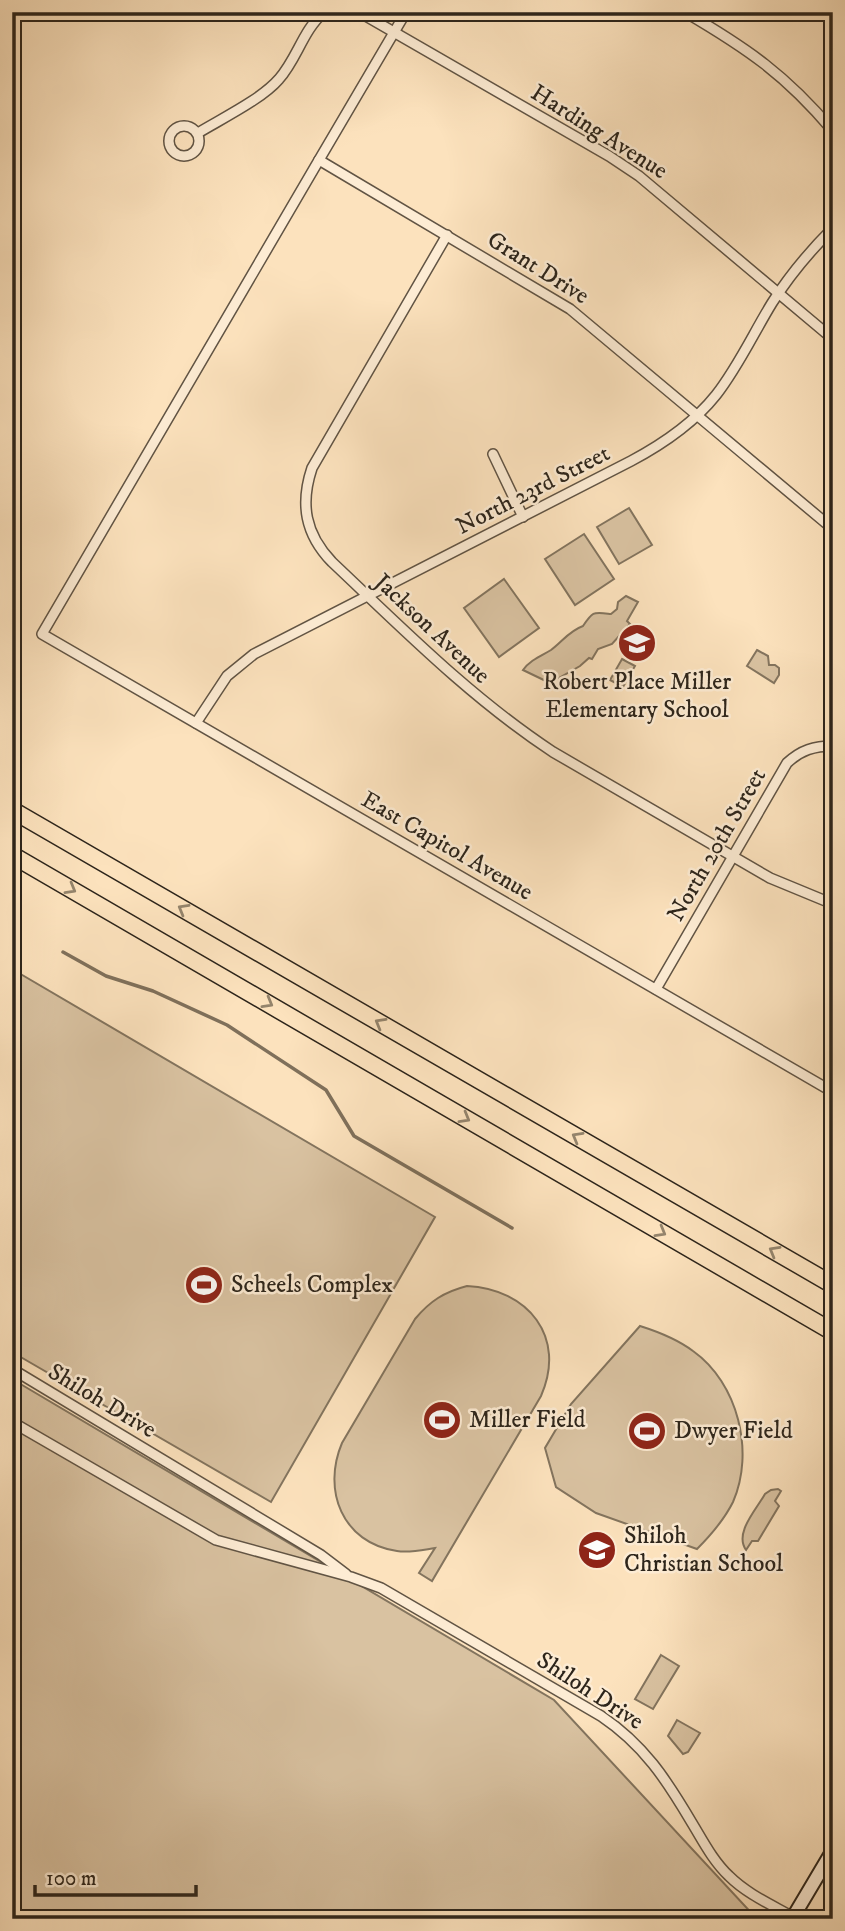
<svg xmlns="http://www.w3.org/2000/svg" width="845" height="1931" font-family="'IM FELL DW Pica',serif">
  <rect width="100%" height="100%" fill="#fce2bd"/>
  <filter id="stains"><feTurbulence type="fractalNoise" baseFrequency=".00286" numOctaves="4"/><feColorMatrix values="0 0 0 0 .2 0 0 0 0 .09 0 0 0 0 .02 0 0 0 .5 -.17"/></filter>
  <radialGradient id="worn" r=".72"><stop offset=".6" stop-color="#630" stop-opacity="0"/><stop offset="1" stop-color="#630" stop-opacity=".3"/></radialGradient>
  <!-- green -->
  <g fill="#d9c2a1" stroke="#83745e" stroke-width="2">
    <path d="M629,508L652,545L619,564L597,527Z"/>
    <path d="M584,534L614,579L575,605L545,559Z"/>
    <path d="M504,579L539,628L499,657L464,608Z"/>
    <path d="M626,596L638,602L627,621L630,624L612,644L598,649L592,659L589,658L580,666L550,683L523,670C530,660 541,656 551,650C563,641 569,631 583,626C593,611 593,612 611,614L617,609L618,602Z"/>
    <path d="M757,650L768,656L769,665H775L779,668V675L774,683L747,666Z"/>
    <path d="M622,659L635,666L623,687L610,680Z"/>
    <path d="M12,969L435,1217L271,1502L12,1352Z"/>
    <path d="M467,1286C528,1289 567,1337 541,1396L432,1581L419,1573L435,1548C422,1550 410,1553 397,1551C342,1543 322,1490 342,1443L415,1319C430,1301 444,1292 467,1286Z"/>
    <path d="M640,1326C659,1332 677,1339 693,1351C738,1383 755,1452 733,1502C724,1520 711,1535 697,1549L596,1513L556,1487L545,1448L571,1404Z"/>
    <path d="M12,1379L554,1700L757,1919H12Z"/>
    <path d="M778,1489L781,1491L775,1501L779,1506L758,1541H752L746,1550C734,1533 756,1510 765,1494L771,1490Z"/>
    <path d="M661,1655L679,1666L653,1709L635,1699Z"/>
    <path d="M677,1720L700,1733L688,1752L683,1754L668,1736Z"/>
  </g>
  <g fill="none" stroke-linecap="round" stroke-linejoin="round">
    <!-- stream -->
    <path stroke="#7f705b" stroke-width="3.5" d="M63,952L106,976L153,991L227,1025L326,1090L354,1136L512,1228"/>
    <defs>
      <g id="street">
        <path d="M359,12L609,156L639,176L833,339"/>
        <path d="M406,12L319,160L570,309L833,529"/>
        <path d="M685,12C748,49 786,75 833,131"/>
        <circle cx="184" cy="141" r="15"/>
        <path d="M198,133C221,119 262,99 279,79C297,59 303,30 324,12"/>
        <path d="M319,160L42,634L833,1092"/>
        <path d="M447,235L312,468C300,504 305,534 332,562C403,629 471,698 553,752L770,878L833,904"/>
        <path d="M493,454L523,517"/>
        <path d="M196,723L227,676L254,654L631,461C663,444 693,424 716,395C738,367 753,334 772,303C789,276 810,251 833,228"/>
        <path d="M656,989L787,763C801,750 814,746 833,746"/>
        <path d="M12,1369L321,1555L346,1574"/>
        <path d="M12,1422L216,1540L351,1577L381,1588L601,1716C644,1745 666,1779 692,1823C703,1841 713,1861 729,1876C747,1894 772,1905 793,1917"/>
      </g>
      <path id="secondary" d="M792,1919L833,1850"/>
      <g id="highway">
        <path d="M12,810L833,1285"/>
        <path d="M12,855L833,1332"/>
      </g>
    </defs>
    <!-- street casing -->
    <use href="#street" stroke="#615444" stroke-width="12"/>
    <!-- secondary casing -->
    <use href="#secondary" stroke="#2d251b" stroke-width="16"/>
    <!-- highway casing -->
    <use href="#highway" stroke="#2d251b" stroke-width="19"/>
    <!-- street -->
    <use href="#street" stroke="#fdecd4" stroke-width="9"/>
    <!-- secondary -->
    <use href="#secondary" stroke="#fdecd4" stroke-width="12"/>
    <!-- highway -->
    <use href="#highway" stroke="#fce2bd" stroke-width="16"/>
  </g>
  <!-- one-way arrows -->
  <defs><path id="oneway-chevron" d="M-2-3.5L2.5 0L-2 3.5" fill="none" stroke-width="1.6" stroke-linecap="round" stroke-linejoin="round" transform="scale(1.75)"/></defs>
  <g stroke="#94846c">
    <use href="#oneway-chevron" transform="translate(71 889) rotate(30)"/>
    <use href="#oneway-chevron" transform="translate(183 909) rotate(-150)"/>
    <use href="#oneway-chevron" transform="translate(268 1003) rotate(30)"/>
    <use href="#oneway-chevron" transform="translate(380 1023) rotate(-150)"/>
    <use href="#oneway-chevron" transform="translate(465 1118) rotate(30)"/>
    <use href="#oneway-chevron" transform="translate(577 1137) rotate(-150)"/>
    <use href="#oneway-chevron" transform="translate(661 1232) rotate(30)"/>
    <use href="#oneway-chevron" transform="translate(774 1251) rotate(-150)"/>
  </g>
  <!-- icons -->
  <defs>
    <symbol id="school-disc" viewBox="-11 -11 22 22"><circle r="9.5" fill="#8f2418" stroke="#fdecd4"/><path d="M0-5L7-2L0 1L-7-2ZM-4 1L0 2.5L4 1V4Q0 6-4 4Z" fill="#fff"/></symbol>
    <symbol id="stadium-disc" viewBox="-11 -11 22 22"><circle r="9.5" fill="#8f2418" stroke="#fdecd4"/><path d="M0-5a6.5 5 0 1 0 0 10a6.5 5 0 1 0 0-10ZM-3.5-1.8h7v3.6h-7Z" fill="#fff"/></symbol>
  </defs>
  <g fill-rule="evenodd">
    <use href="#school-disc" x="615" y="621" width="44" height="44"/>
    <use href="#stadium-disc" x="182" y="1263" width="44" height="44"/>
    <use href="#stadium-disc" x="420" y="1398" width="44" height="44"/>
    <use href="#stadium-disc" x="625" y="1409" width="44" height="44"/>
    <use href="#school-disc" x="575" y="1528" width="44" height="44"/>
  </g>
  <g text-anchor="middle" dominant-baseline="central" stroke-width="5" stroke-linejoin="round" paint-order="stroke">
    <!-- street labels -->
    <g font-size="24" fill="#2d251b" stroke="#fdecd4">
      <text transform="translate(599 132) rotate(32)">Harding Avenue</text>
      <text transform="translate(538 268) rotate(32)">Grant Drive</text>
      <text transform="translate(533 490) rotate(-27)">North 23rd Street</text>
      <text transform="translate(432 629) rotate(43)">Jackson Avenue</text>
      <text transform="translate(717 845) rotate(-60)">North 20th Street</text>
      <text transform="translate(447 846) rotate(30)">East Capitol Avenue</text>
      <text transform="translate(102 1401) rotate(31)">Shiloh Drive</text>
      <text transform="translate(590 1691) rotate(33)">Shiloh Drive</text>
    </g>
    <!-- poi labels -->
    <g font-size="24" fill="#2d251b" stroke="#fdecd4" text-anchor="start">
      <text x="637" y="682" text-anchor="middle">Robert Place Miller<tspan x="637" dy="28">Elementary School</tspan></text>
      <text x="231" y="1285">Scheels Complex</text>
      <text x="469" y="1420">Miller Field</text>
      <text x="674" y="1431">Dwyer Field</text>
      <text x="624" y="1536">Shiloh<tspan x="624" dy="28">Christian School</tspan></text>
    </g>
  </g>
  <!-- margin -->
  <rect width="845" height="1931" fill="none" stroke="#fce2bd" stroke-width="42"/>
  <rect x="14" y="14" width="817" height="1903" fill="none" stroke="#2d251b" stroke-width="3.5"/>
  <rect x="21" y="21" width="803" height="1889" fill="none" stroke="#2d251b" stroke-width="2"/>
  <!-- scale -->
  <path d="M35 1885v10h161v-10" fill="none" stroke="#2d251b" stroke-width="3.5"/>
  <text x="46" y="1885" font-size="21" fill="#2d251b" stroke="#fdecd4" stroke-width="5" paint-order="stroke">100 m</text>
  <rect width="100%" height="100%" filter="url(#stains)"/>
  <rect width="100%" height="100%" fill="url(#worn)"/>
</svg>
